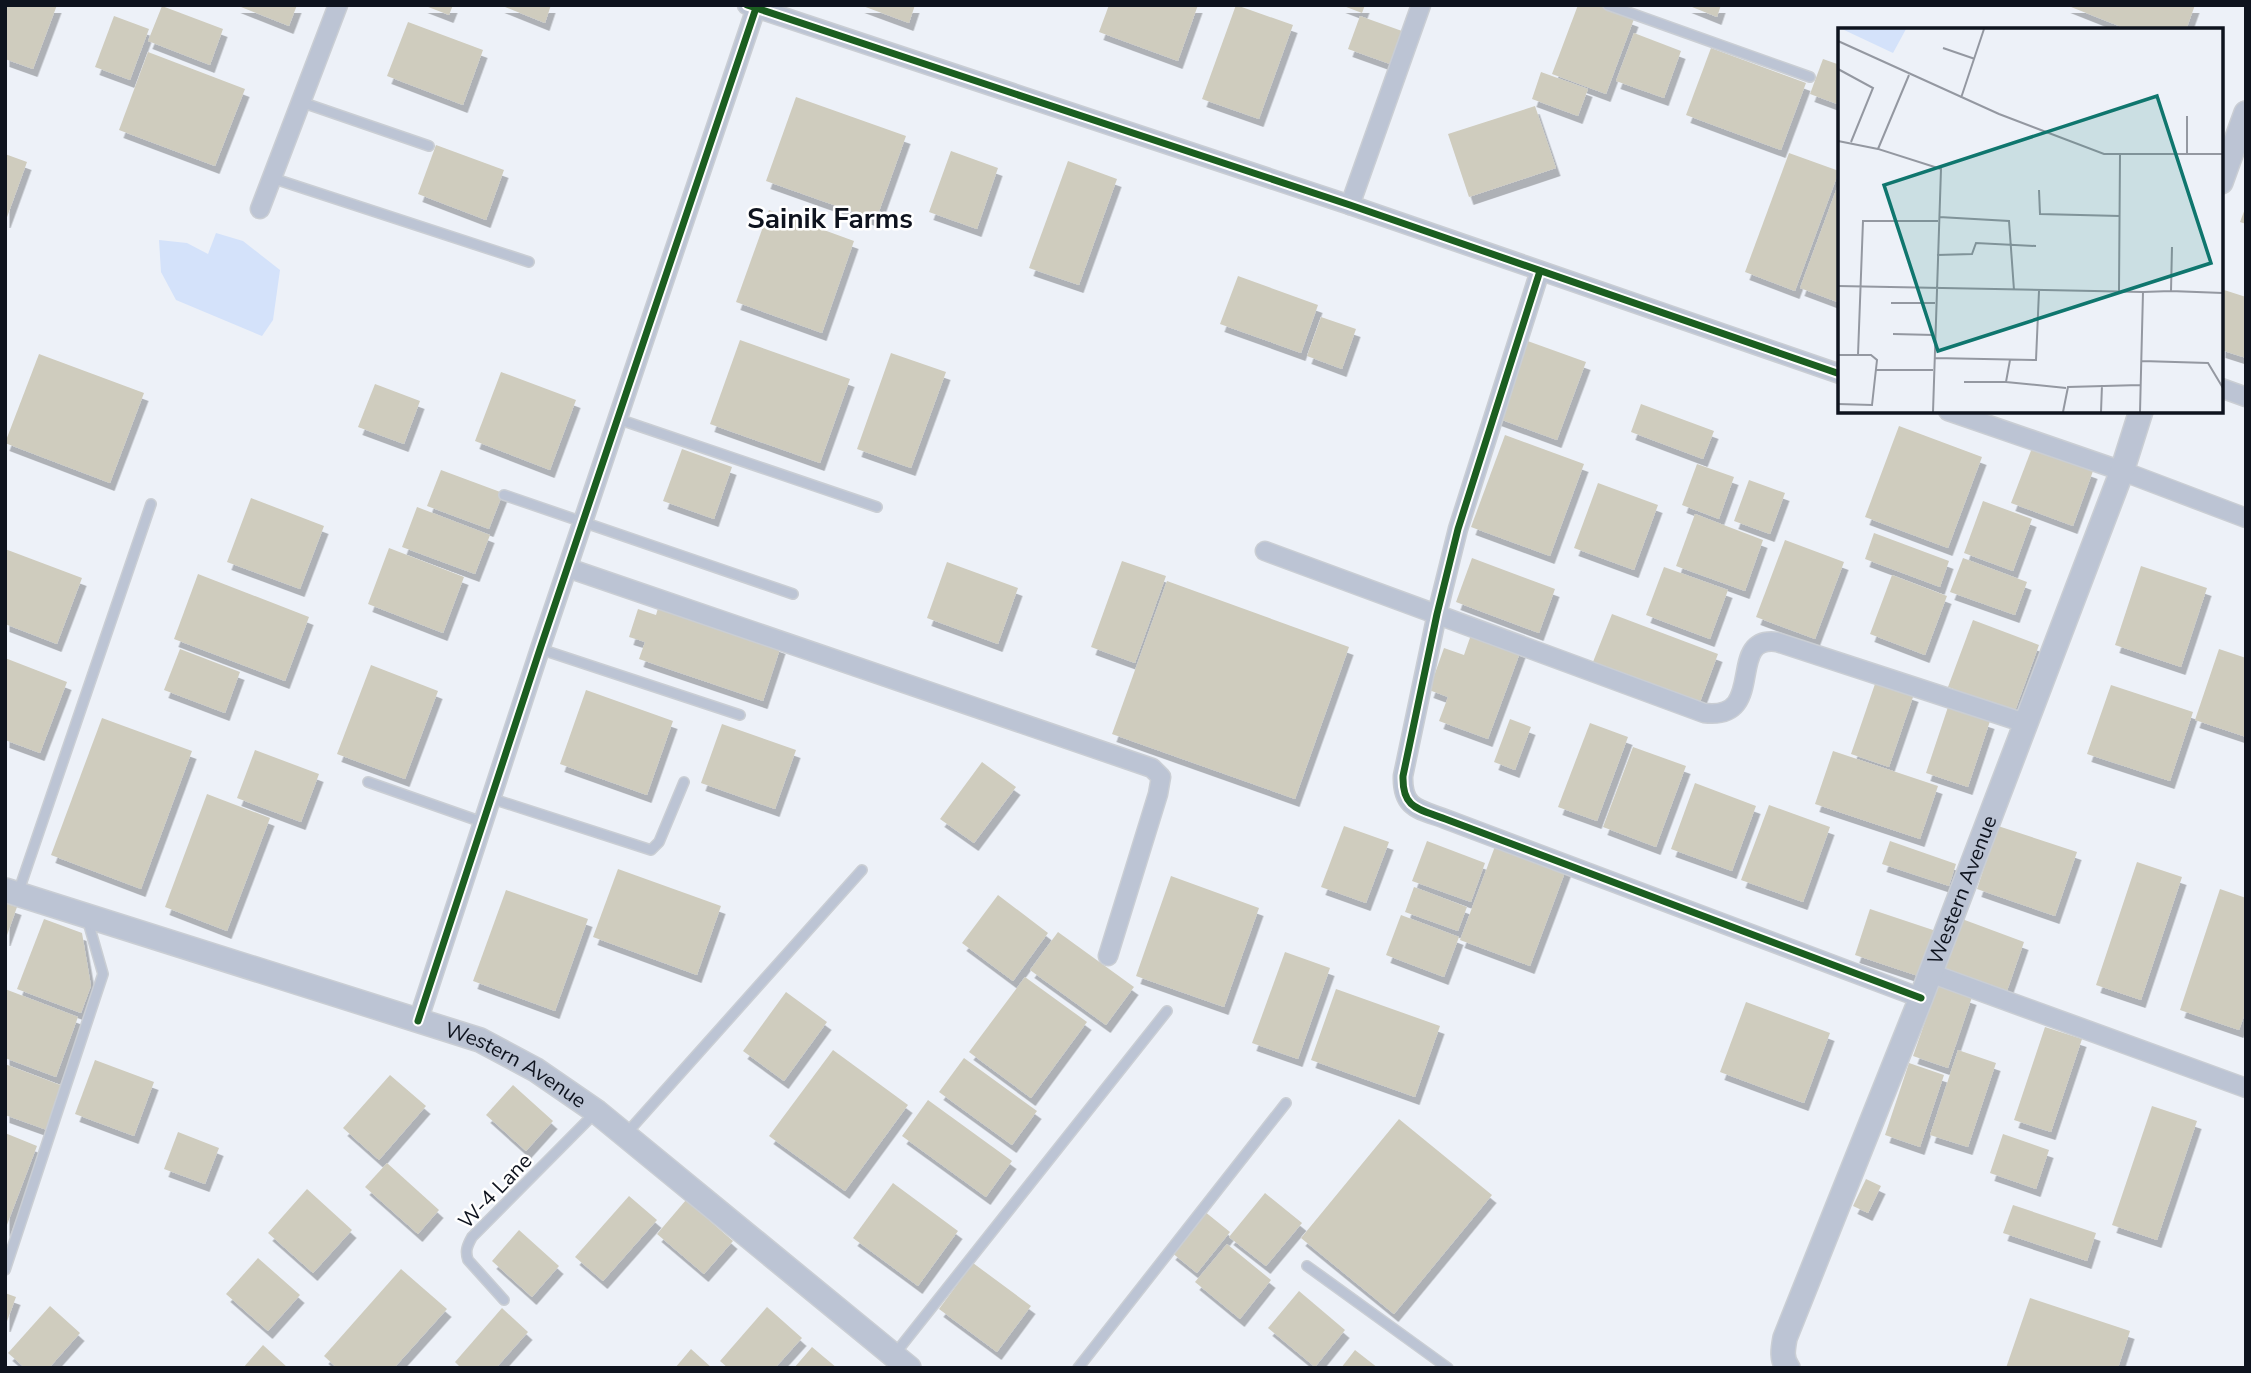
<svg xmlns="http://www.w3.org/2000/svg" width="2251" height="1373" font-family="'Nunito Sans',sans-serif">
  <defs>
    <filter id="shadow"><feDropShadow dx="4.5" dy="8" stdDeviation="0" flood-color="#0004"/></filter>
  </defs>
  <rect width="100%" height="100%" fill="#edf1f8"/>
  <!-- green -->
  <path fill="#d4e2fa" d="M216,233L243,241L280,270L273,320L262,336L176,300L161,272L159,240L187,243L208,254Z"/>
  <!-- building -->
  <g fill="#cfccbe" filter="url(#shadow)">
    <path d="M5,5H57L33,69L5,59Z"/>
    <path d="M236,5H297L289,26Z"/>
    <path d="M423,5H453L449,15Z"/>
    <path d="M500,5H551L545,23Z"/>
    <path d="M860,5H915L909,23Z"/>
    <path d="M1109,5H1198L1178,61L1099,32Z"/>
    <path d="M1236,5L1293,25L1259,119L1202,99Z"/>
    <path d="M1341,5H1365L1362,13Z"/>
    <path d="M1578,5H1597L1634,19L1606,94L1552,74Z"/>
    <path d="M1687,5H1721L1717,17Z"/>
    <path d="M2066,5H2195L2186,30H2129Z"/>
    <path d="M162,6L223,29L210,65L148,41Z"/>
    <path d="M114,16L149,29L130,80L95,67Z"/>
    <path d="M1360,16L1402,31L1390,64L1348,49Z"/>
    <path d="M408,22L483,50L463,105L387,76Z"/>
    <path d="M1634,33L1681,51L1664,98L1616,81Z"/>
    <path d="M1711,48L1806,83L1781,150L1686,115Z"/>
    <path d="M148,52L245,89L215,166L119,130Z"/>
    <path d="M1823,59L1840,65V105L1810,94Z"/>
    <path d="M1541,72L1588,89L1578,116L1532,99Z"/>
    <path d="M796,97L906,136L876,220L766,181Z"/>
    <path d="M1535,106L1556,168L1469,197L1448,134Z"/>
    <path d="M436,145L504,170L486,220L418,194Z"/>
    <path d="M951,151L998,168L977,229L929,212Z"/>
    <path d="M1789,153L1839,171L1795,291L1745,272Z"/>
    <path d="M5,154L27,162L6,220H5Z"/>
    <path d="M1068,161L1117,179L1079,285L1029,268Z"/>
    <path d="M1839,182H1840V303L1800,288Z"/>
    <path d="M2246,206V224L2240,222Z"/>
    <path d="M769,210L854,241L822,333L736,302Z"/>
    <path d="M1238,276L1318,305L1301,353L1220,324Z"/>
    <path d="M2221,289L2246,297V358L2221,350Z"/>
    <path d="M1321,317L1356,329L1342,369L1307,356Z"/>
    <path d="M1522,339L1586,362L1557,440L1494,417Z"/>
    <path d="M740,340L850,379L820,463L710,424Z"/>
    <path d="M891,353L946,372L911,468L857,449Z"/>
    <path d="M39,354L144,393L110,483L5,443Z"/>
    <path d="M501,372L576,400L550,470L475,441Z"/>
    <path d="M375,384L420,401L404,444L358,427Z"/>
    <path d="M1641,404L1714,431L1703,459L1631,432Z"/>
    <path d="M1899,426L1982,457L1948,548L1865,517Z"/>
    <path d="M1505,435L1584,464L1550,556L1471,527Z"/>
    <path d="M2032,448L2093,471L2073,526L2011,503Z"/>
    <path d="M682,449L732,467L714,519L663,501Z"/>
    <path d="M1697,464L1734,477L1719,519L1682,505Z"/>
    <path d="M441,470L503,493L489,529L427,506Z"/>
    <path d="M1749,480L1785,493L1770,534L1734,521Z"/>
    <path d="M1598,483L1658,505L1634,570L1574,548Z"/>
    <path d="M251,498L324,526L300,589L227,562Z"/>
    <path d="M1983,501L2032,519L2013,571L1964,553Z"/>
    <path d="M417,507L490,535L475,574L402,547Z"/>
    <path d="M1695,514L1763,540L1745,591L1676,566Z"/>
    <path d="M1874,533L1949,561L1940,587L1865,559Z"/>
    <path d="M1785,540L1844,562L1815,639L1756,617Z"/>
    <path d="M389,548L464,577L443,633L368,604Z"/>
    <path d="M5,549L82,578L57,644L5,624Z"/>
    <path d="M1472,558L1555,589L1539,633L1456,602Z"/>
    <path d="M1963,558L2027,582L2015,615L1950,592Z"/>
    <path d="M1122,561L1166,576L1135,663L1091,647Z"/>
    <path d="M947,562L1018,588L998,644L927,618Z"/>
    <path d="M2141,566L2207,588L2181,667L2115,645Z"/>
    <path d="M1664,567L1728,590L1710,639L1646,615Z"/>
    <path d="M198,574L309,617L285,681L174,639Z"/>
    <path d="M1892,575L1947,596L1925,655L1870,634Z"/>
    <path d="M1167,581L1349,647L1295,799L1112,734Z"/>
    <path d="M659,605L781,646L763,701L639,659L645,642L629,637L638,609L656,615Z"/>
    <path d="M1612,614L1718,654L1700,702L1593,662Z"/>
    <path d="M1973,620L2039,645L2015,711L1948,687Z"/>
    <path d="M1472,632L1521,650L1488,739L1439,721L1448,697L1429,690L1444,648L1464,655Z"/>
    <path d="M180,649L240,672L225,713L164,690Z"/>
    <path d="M2219,649L2246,658V737L2195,720Z"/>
    <path d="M5,658L67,682L40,753L5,740Z"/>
    <path d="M371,665L438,691L405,779L337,754Z"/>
    <path d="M1876,681L1914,694L1889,767L1851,754Z"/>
    <path d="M2111,685L2193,712L2170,781L2087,754Z"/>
    <path d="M586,690L673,721L647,795L560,764Z"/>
    <path d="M1948,707L1990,721L1968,787L1926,773Z"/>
    <path d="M102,718L192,751L141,889L51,855Z"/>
    <path d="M1510,719L1531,727L1515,770L1494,762Z"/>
    <path d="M1590,723L1628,737L1597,821L1558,807Z"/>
    <path d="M722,724L796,750L775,809L701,783Z"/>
    <path d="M1633,747L1686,766L1656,847L1603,827Z"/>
    <path d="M255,750L319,774L301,822L237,798Z"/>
    <path d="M1833,751L1938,786L1920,839L1815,804Z"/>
    <path d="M982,762L1016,787L974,843L940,819Z"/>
    <path d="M1695,783L1756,806L1732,871L1671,849Z"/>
    <path d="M207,794L270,818L227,931L165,907Z"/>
    <path d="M1769,805L1830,827L1803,902L1741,880Z"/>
    <path d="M1344,826L1389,842L1366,903L1321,887Z"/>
    <path d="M1998,826L2077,852L2055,916L1977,889Z"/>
    <path d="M1427,841L1485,863L1471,902L1412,881Z"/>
    <path d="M1497,841L1567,867L1530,966L1460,940Z"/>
    <path d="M1890,841L1956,864L1949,886L1882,864Z"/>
    <path d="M2137,862L2182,877L2141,1000L2096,985Z"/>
    <path d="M618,869L721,906L697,975L593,937Z"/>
    <path d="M1171,876L1259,908L1224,1007L1136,976Z"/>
    <path d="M1414,887L1467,907L1458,931L1405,912Z"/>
    <path d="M2220,889L2246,898V1011L2239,1030L2180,1010Z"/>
    <path d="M506,890L588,919L555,1011L473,981Z"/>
    <path d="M998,895L1048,933L1013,981L962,943Z"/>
    <path d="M5,903L17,907L6,938H5Z"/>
    <path d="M1870,909L1936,931L1921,977L1855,955Z"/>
    <path d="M1401,915L1459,937L1444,977L1386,955Z"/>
    <path d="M44,919L82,933L91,986L81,1013L17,989Z"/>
    <path d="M1962,919L2024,942L2006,994L1943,972Z"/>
    <path d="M1058,932L1134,987L1106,1025L1030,970Z"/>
    <path d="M1285,952L1330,968L1298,1059L1252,1043Z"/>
    <path d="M1025,977L1087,1022L1031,1098L969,1052Z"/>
    <path d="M1938,985L1972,997L1948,1068L1913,1056Z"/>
    <path d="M5,989L78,1017L56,1077L5,1058Z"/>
    <path d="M1336,989L1440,1026L1415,1097L1311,1060Z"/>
    <path d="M786,992L827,1022L784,1081L743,1051Z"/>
    <path d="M1746,1002L1830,1033L1804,1103L1720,1072Z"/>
    <path d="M2045,1027L2082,1039L2051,1132L2014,1120Z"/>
    <path d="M833,1050L908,1105L845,1191L769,1136Z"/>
    <path d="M1958,1050L1996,1063L1968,1147L1930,1135Z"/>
    <path d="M964,1058L1037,1111L1012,1145L939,1092Z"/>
    <path d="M95,1060L154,1082L134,1136L75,1114Z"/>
    <path d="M1909,1063L1944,1075L1920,1147L1885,1135Z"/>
    <path d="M5,1064L63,1086L47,1130L5,1115Z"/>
    <path d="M390,1075L426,1106L379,1160L343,1128Z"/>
    <path d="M513,1085L553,1121L526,1151L486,1115Z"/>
    <path d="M928,1100L1012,1161L986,1197L902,1136Z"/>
    <path d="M2152,1106L2197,1121L2157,1240L2112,1225Z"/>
    <path d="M1399,1119L1492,1195L1394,1314L1301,1238Z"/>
    <path d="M178,1132L219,1148L205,1184L164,1169Z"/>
    <path d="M5,1133L37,1146L5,1230Z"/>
    <path d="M2003,1134L2049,1150L2036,1189L1990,1173Z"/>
    <path d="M387,1163L439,1210L418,1234L365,1187Z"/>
    <path d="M1866,1179L1881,1186L1868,1213L1853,1206Z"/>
    <path d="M893,1183L958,1231L918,1286L853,1238Z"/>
    <path d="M307,1189L352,1230L313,1273L268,1233Z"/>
    <path d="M1265,1193L1302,1223L1266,1266L1229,1237Z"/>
    <path d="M629,1196L657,1220L603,1281L575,1257Z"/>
    <path d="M686,1200L733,1241L704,1274L657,1234Z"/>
    <path d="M2013,1205L2096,1233L2087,1261L2003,1233Z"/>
    <path d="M1204,1211L1230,1232L1197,1273L1171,1252Z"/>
    <path d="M519,1230L559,1266L532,1297L492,1261Z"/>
    <path d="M1227,1244L1271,1280L1240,1319L1195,1282Z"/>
    <path d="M258,1258L300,1295L268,1331L226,1294Z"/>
    <path d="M973,1263L1031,1306L997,1352L939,1309Z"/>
    <path d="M401,1269L447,1309L394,1368H337L324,1356Z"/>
    <path d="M1299,1291L1345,1330L1315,1367L1268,1328Z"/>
    <path d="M5,1293L16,1297L6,1324H5Z"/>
    <path d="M2030,1298L2130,1331L2118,1368H2006Z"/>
    <path d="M50,1306L80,1333L49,1368H25L8,1353Z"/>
    <path d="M767,1307L802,1338L775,1368H728L720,1361Z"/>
    <path d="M502,1308L528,1332L496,1368H461L455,1362Z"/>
    <path d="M263,1345L288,1368H243Z"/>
    <path d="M812,1347L837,1368H794Z"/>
    <path d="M691,1349L712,1368H675Z"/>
    <path d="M1355,1350L1378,1368H1341Z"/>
  </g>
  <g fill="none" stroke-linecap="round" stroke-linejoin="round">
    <defs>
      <g id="service">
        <path d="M1608,5L1810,77"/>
        <path d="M301,102L429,146"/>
        <path d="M272,178L529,262"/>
        <path d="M618,419L877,507"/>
        <path d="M504,495L793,594"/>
        <path d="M540,649L740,715"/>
        <path d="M368,782L482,822"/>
        <path d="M490,798L651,850L659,842L684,782"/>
        <path d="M18,893L151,504"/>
        <path d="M625,1135L862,870"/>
        <path d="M1307,1266L1448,1368"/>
        <path d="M5,1270L103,974L87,918"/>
        <path d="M504,1300L468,1260C465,1251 467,1246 472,1237L595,1113"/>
        <path d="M894,1355L1167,1011"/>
        <path d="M1078,1368L1286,1103"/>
      </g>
      <g id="minor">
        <path d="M747,5L1350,205L1840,374"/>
        <path d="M1350,205L1421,5"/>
        <path d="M260,209L338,5"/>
        <path d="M1540,271L1458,529L1437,614L1403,776C1402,810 1420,809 1448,820L1921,998"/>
        <path d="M2221,388L2246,397"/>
        <path d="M1948,411L2122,471L2246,518"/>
        <path d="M1265,551L1704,713C1769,721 1724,635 1777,642L2025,723"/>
        <path d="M568,568L1152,768L1161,777L1158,794L1108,956"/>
        <path d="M1930,973L2246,1088"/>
        <path d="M418,1021L540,649L756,8"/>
      </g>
      <g id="tertiary">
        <path d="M2221,182L2246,113"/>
        <path id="s1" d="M5,890L480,1040L536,1070L597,1112L909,1368"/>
        <path id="s2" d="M1788,1368C1781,1359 1783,1349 1785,1338L1921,998L2122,471L2141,411"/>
      </g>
    </defs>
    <!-- service casing -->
    <use href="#service" stroke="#caced4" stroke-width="12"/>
    <!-- minor casing -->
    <use href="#minor" stroke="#caced4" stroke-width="21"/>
    <!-- tertiary casing -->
    <use href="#tertiary" stroke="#caced4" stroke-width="26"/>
    <!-- service -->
    <use href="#service" stroke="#bcc4d4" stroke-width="9"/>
    <!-- minor -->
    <use href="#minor" stroke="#bcc4d4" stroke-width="18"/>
    <!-- tertiary -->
    <use href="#tertiary" stroke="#bcc4d4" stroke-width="23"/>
    <defs>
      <g id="cycleway">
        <path d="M747,5L1350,205L1840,374"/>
        <path d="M1540,271L1458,529L1437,614L1403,776C1402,810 1420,809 1448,820L1921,998"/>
        <path d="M418,1021L540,649L756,8"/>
      </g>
    </defs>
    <!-- cycleway casing -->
    <use href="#cycleway" stroke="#fff" stroke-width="11"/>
    <!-- cycleway -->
    <use href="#cycleway" stroke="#1b5e20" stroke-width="7"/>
  </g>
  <g text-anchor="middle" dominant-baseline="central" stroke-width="5" stroke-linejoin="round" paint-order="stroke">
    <!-- street labels -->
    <g font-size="21" fill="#0e131e" stroke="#fff">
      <text stroke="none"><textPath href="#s2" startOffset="513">Western Avenue</textPath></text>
      <text stroke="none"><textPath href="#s1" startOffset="541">Western Avenue</textPath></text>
      <text transform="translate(495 1191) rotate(-46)">W-4 Lane</text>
    </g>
    <!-- district labels -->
    <g font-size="28" font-weight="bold" fill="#0e131e" stroke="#fff">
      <text x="830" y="219">Sainik Farms</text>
    </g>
  </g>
  <!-- overview -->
  <g transform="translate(1838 28)">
    <rect width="385" height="385" fill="#edf1f8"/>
    <path d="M4,1H68L55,25Z" fill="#d4e2fa"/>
    <path fill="none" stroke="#9498a1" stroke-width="2" d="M0,13L161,86L266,126H385M105,20L137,31M0,41L35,60L13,114M71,47L40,121L103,141L95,384M123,70L146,1M349,88V126M0,113L40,121M201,162L202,186L282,188M101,189L171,193L176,262M334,219L333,263L385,265M99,227L134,226L138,215L198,218M0,258L305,264L302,384M281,263L282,127M305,264L333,263M53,275H97M55,306L96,307M0,327H33L39,332L34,377L0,376M20,327L25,193H100M96,330L198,332L201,263M304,333L370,335L385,360M37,342H95M126,354H168L172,332M168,354L228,360M225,384L230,359L302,357M263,384L264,357"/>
    <path fill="#0f766e" fill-opacity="0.15" stroke="#0f766e" stroke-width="3.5" d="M319,68L373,235L100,323L46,157Z"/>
    <rect width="385" height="385" fill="none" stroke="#0e131e" stroke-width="3.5"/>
  </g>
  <!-- border -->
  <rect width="2251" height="1373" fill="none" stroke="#0e131e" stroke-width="14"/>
</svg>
